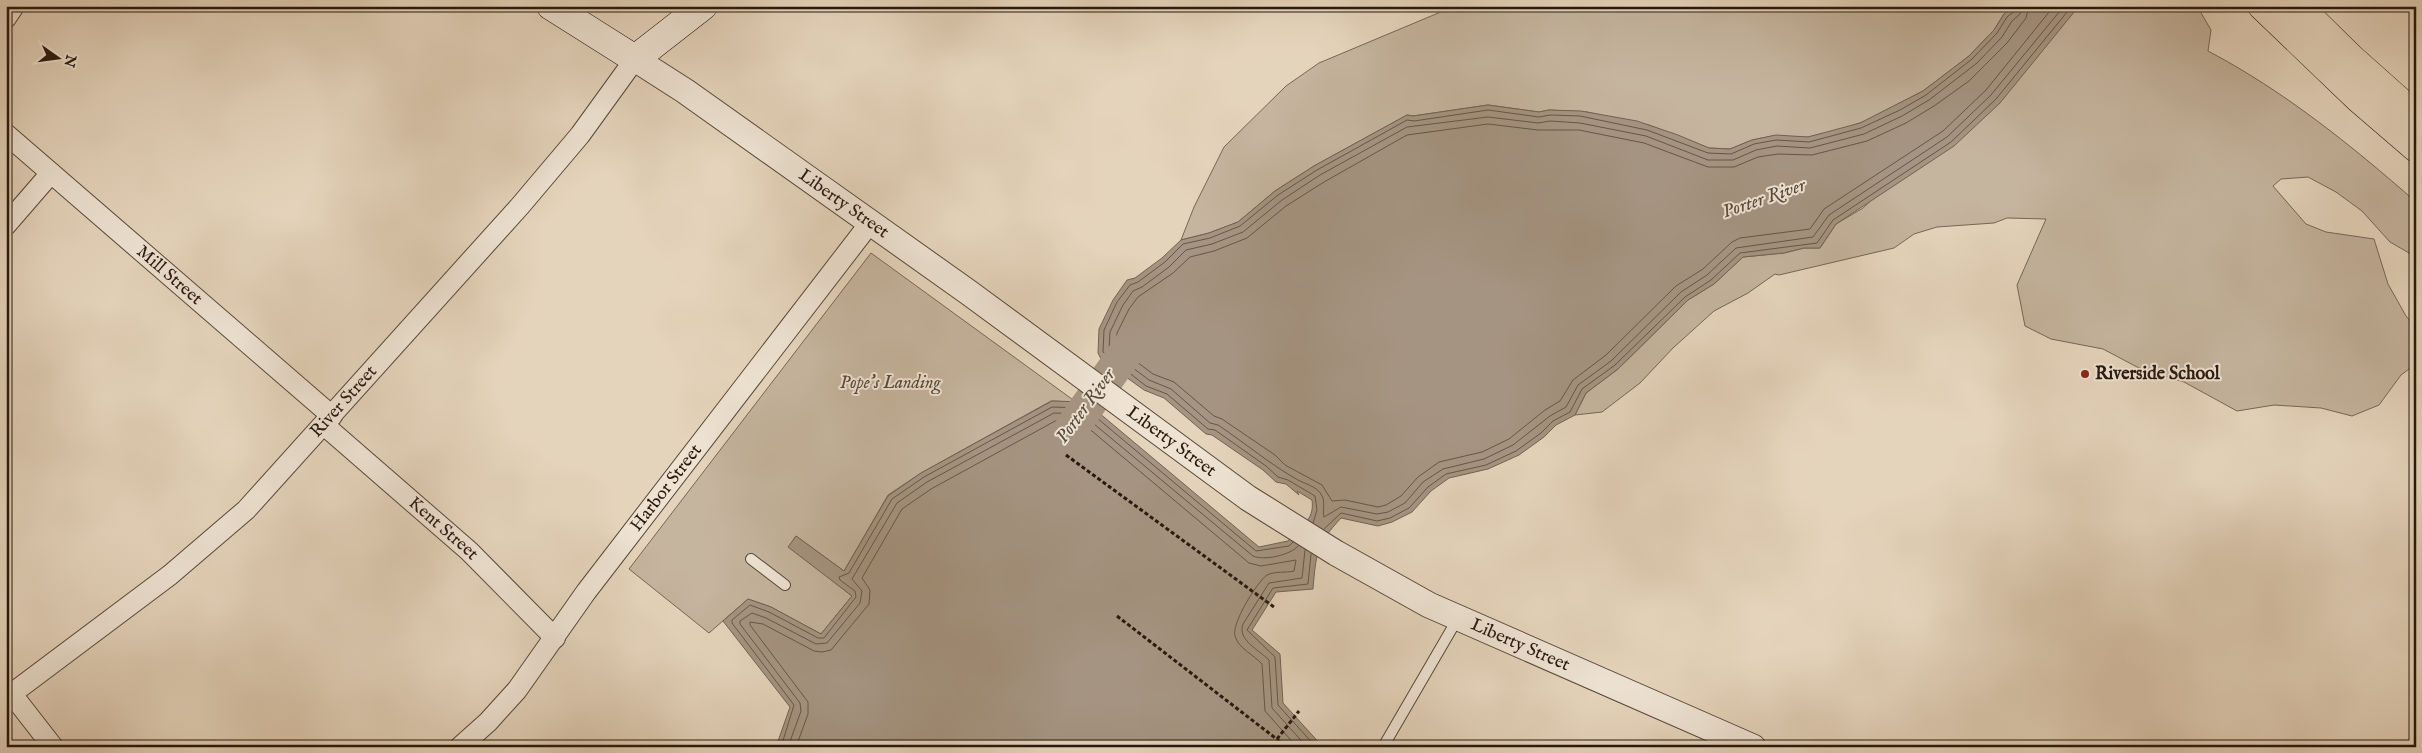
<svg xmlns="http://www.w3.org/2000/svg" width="2422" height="753" font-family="'IM FELL English',serif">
  <rect width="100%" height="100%" fill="#e5d4bc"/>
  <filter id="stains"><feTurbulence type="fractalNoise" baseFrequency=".004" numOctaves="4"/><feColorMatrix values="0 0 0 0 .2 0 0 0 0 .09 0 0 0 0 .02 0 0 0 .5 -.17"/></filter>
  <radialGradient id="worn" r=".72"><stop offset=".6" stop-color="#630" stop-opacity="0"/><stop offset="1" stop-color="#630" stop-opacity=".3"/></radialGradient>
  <!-- green -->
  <g fill="#c5b49e" stroke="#766656">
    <path d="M1455,6H2013L2004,14L1994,30L1969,56L1923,91L1865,121L1843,129L1808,137L1772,136L1752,140L1730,149L1709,148L1649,125L1587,112L1549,110L1539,112L1488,105L1413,116L1407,115L1314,166L1275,191L1238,222L1209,233L1181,240L1194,207L1224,147L1286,86L1319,63Z"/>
    <path d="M2079,6H2197L2211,30L2208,51C2284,91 2351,145 2416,202V257L2390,242L2362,211L2336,192L2308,177L2281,179L2273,186L2306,224L2326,232L2374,239L2388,284L2406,316L2416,328V364L2401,375L2379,405L2352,416L2321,408L2274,405L2237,411L2184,382L2137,367L2103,349L2051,339L2025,326L2017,285L2046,219L2007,218L1994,223L1937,227L1914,234L1894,248L1779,275L1775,274L1748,293L1714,311L1673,348L1640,383L1602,412L1575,415L1586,393L1618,369L1688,300L1714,284L1743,257L1784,253L1804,248H1820L1836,224L1863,208Z"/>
    <path d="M871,253L1076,402L1051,401L921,473L888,495L844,571L796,536L789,547L852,596L821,634L771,607L748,599L709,633L629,569Z"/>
  </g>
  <!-- water -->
  <path fill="#a59481" stroke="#736253" d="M2013,6H2079L2000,103L1954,146L1836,224L1820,248H1804L1784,253L1743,257L1714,284L1688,300L1618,369L1586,393L1575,415L1556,425L1544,437L1519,455L1488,469L1449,478L1431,491L1412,512L1392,522L1378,526L1341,518C1316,545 1316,554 1313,589L1276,592L1252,630L1280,654L1283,703L1323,747H776L790,707L723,621L748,599L771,607L821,634L852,596L788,547L796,536L844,571L888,496L921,473L1052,401L1086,402L1259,547L1288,541C1299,526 1315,522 1312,500L1297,491L1299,495L1286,484L1276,482L1263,470L1212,435L1206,434L1164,398L1144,390L1101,359L1098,353L1099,329L1113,300L1127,280L1135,278L1162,258L1181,240L1209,233L1238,222L1275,191L1314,166L1407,115L1413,116L1488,105L1539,112L1549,110L1581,111L1637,121L1678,135L1709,148L1730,149L1752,140L1776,135L1808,137L1860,123L1923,91L1969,56L1994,30L2004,14Z"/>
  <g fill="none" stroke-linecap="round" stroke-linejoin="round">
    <!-- shore -->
    <g stroke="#665648" stroke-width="1">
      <path d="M2022,6L2020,14L2012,21L2002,37L1977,63L1929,100L1902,116L1864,134L1810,148L1777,146L1756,150L1733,160H1708L1646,136L1580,123L1550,121L1538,123L1488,117L1407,127L1320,175L1282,200L1243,232L1212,244L1186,250L1169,267L1142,287L1133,291L1123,305L1110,332L1109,350L1149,380L1171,389L1210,423L1218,425C1245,443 1271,465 1298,480C1305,484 1316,486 1321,494C1326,501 1322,510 1324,517L1341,507L1377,514L1388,512L1405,503L1423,482L1443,469L1484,459L1513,445L1550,416L1566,407L1578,385L1611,361L1681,292L1707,275L1736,248L1813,237L1829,215L1947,137L1991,95L2064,6"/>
      <path d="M2029,6L2026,18L2007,43L1969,81L1934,106L1906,123L1867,141L1812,155L1778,154L1758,157L1734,167H1708L1644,143L1579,130H1538L1488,124L1407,135L1324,182L1286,206L1247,238L1214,251L1190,257L1173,273L1138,297L1129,309L1117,333V347L1153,374L1174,382L1214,416L1222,419L1275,455L1285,465L1322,485L1332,501L1345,500L1378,507L1386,505L1401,496L1418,477L1439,462L1482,452L1509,439L1545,410L1560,401L1573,380L1606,355L1676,286L1703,269L1732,242L1740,238L1810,229L1824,209L1943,131L1986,90L2054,6"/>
      <path d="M1313,523L1317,510L1315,496L1288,480L1278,477L1266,466L1215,430L1208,429L1167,394L1146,386L1103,352L1104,330L1117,302L1130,285L1138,282L1165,262L1183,244L1210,238L1240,226L1278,195L1317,170L1407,120L1414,121L1488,110L1539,117L1550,115L1580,116L1647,130L1708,153L1731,154L1754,144L1776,140L1809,142L1861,128L1900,110L1926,95L1972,59L1997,33L2007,17L2015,11V6"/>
      <path d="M1324,529L1341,513L1377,521L1390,518L1409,508L1428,487L1446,474L1486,465L1516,451L1541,433L1553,421L1570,412L1582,389L1615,365L1685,297L1711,280L1740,253L1817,243L1833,220L1951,142L1996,99L2072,6"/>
      <path d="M1305,550L1302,578L1269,583L1243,624C1237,640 1259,650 1269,660L1272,708L1307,747"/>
      <path d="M1311,554L1308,584L1273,588L1247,630L1275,657L1278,705L1316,747"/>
      <path d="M781,747L794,705L732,623V620L750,605L769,612L818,638H824L856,597L855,591L840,580L839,577L849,573L892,499L924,477L1052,407L1085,408L1256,551L1289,546L1293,542"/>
      <path d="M788,747L801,711L800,703L740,624V621L752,613L766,618L816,644L827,643L860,603L862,591L852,579L897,503L927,482L1054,413L1082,414L1253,556C1264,561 1291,555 1298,546"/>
      <path d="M796,747L808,714V702L750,625V622L763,624L814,651L822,652L831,650L869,604L870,590L862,578L902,509L931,489L1057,420L1080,421L1249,563L1261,566L1296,560L1294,571C1286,573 1275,571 1267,575C1257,582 1231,624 1235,636C1238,648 1254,655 1262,664L1265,711L1297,747"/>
    </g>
    <!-- river -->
    <path stroke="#a59481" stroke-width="34" d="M1061,443L1141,331"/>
    <defs>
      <g id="service">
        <path d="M751,559L785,585"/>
        <path d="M1383,747L1458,618"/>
      </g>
      <g id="minor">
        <path d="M6,18L14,6"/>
        <path id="s1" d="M6,134L332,416"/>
        <path d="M6,225L51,173"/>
        <path id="s2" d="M324,425L469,551L555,638"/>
        <path d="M11,693L53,747"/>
        <path id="s3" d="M6,698L170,575L246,510L520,206L580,135L635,59"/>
        <path id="s4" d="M460,747L488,722L517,690L586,592L870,223"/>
      </g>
      <g id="tertiary">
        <path id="s5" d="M635,59L685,91L968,292L1248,498L1336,553L1429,605L1753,747"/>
      </g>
      <path id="secondary" d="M551,6L635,59L703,6"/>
      <g id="motorway">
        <path d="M2262,6L2359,99L2416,148"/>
        <path d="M2298,6L2351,58L2416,116"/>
      </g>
    </defs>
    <!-- service casing -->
    <use href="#service" stroke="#57473a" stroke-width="12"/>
    <!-- minor casing -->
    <use href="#minor" stroke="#57473a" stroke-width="22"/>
    <!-- tertiary casing -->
    <use href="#tertiary" stroke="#57473a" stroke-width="27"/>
    <!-- secondary casing -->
    <use href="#secondary" stroke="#28180e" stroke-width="29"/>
    <!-- motorway casing -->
    <use href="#motorway" stroke="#28180e" stroke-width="29"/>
    <!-- path -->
    <g stroke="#28180e" stroke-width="3" stroke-dasharray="4 2.5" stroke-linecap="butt">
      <path d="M1066,455L1274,607"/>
      <path d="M1117,616L1287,747"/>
      <path d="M1277,739L1299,711"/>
    </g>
    <!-- service -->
    <use href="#service" stroke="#eee3d3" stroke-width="10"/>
    <!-- minor -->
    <use href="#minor" stroke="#eee3d3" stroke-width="20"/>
    <!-- tertiary -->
    <use href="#tertiary" stroke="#eee3d3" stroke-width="25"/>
    <!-- secondary -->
    <use href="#secondary" stroke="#eee3d3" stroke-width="28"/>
    <!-- motorway -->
    <use href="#motorway" stroke="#e5d4bc" stroke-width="28"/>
  </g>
  <!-- markers -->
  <circle fill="#8f2418" stroke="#eee3d3" stroke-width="2" cx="2085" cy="374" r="5"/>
  <g text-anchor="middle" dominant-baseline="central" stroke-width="4" stroke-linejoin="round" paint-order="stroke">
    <!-- street labels -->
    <g font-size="18" fill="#28180e" stroke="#eee3d3">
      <text stroke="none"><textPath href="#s5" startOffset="254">Liberty Street</textPath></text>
      <text stroke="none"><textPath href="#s1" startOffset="216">Mill Street</textPath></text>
      <text stroke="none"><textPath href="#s3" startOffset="451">River Street</textPath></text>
      <text stroke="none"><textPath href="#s5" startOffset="659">Liberty Street</textPath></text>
      <text stroke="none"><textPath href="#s4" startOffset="332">Harbor Street</textPath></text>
      <text stroke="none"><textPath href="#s2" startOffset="158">Kent Street</textPath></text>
      <text stroke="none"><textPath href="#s5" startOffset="1064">Liberty Street</textPath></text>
    </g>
    <!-- poi labels -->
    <g font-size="18" font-weight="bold" fill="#28180e" stroke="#eee3d3" text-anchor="start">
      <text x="2095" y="374">Riverside School</text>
    </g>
    <!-- park labels -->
    <g font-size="18" font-style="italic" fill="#574739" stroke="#eee3d3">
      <text x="890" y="383">Pope's Landing</text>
    </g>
    <!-- water labels -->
    <g font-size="19" font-style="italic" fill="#5a4a3c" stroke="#eee3d3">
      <text transform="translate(1764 199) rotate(-19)">Porter River</text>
      <text transform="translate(1086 406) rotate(-54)">Porter River</text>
    </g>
  </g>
  <!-- margin -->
  <rect width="2422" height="753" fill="none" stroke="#e5d4bc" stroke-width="25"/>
  <rect x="8" y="8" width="2407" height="738" fill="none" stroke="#28180e" stroke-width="2.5"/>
  <rect x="12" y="12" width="2397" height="728" fill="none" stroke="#28180e"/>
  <!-- north arrow -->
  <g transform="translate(58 58) rotate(104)" stroke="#eee3d3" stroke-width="4" paint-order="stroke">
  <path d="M0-4L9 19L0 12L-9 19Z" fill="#28180e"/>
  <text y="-8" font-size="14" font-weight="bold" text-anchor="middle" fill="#28180e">N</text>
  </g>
  <rect width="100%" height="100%" filter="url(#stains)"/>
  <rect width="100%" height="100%" fill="url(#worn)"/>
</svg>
